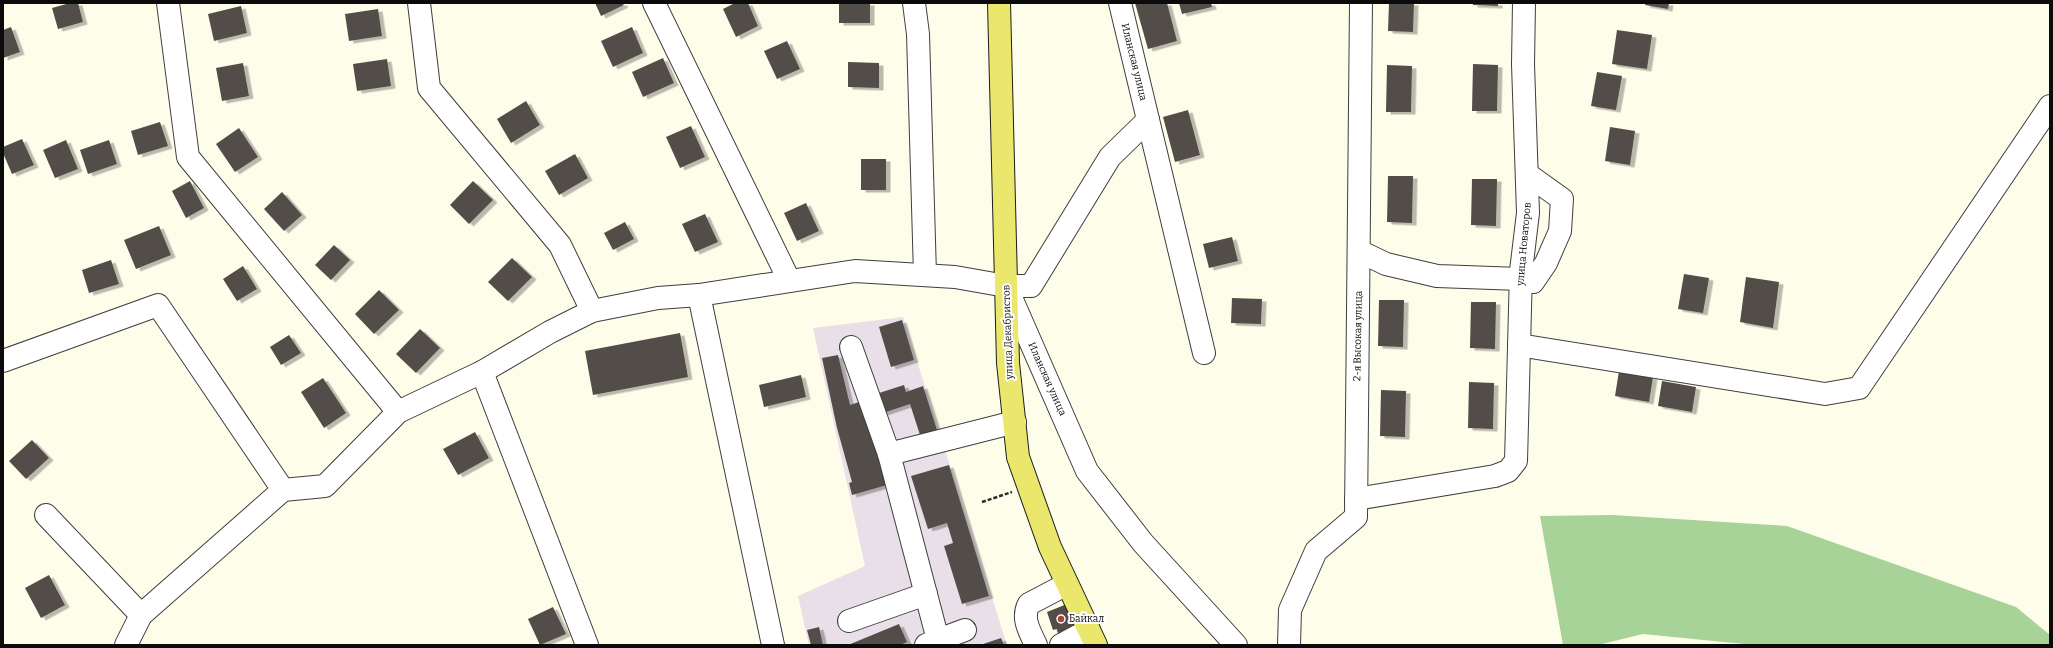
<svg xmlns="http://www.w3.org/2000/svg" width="2053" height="648" font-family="Bitter,serif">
  <defs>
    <filter id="shadow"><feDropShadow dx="4.5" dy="2.5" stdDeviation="0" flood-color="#0004"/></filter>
  </defs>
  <rect width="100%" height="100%" fill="#fdfdea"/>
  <!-- industrial -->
  <path fill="#e9dfe8" d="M903,317L1007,645H809L798,596L865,566L813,328Z"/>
  <!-- forest -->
  <path fill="#a7d399" d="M1613,515L1787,526L2016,607L2050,635V645H1754L1643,634L1598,645H1563L1540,516Z"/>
  <!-- building -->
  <g fill="#524e48" filter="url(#shadow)">
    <path d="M70,3H78L83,22L58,29L52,8Z"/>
    <path d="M595,3H622L624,5L601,16Z"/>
    <path d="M735,3H748L758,26L736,37L723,9Z"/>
    <rect x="839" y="3" width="31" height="20"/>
    <path d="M1135,3H1167L1177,41L1148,49Z"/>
    <path d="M1179,3H1211L1212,7L1182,14Z"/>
    <path d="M1389,3H1414L1413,32L1388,31Z"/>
    <path d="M1473,3H1498V6L1473,5Z"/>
    <path d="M1646,3H1669L1668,9L1645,5Z"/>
    <path d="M241,6L247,33L214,41L208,14Z"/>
    <path d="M378,9L382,36L349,41L345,14Z"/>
    <path d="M11,27L20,52L3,58V30Z"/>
    <path d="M632,27L643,53L613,67L601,41Z"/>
    <path d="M1617,30L1652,35L1647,69L1612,64Z"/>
    <path d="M787,41L800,69L777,79L764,51Z"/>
    <path d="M663,58L674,83L643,97L632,72Z"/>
    <path d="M387,59L391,86L357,91L353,64Z"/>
    <path d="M848,62L879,63V88L848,87Z"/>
    <path d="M243,63L249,96L222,101L216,68Z"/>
    <path d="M1473,64L1498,65L1497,111H1472Z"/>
    <path d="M1387,65L1412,66L1411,112H1386Z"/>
    <path d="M1597,72L1622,76L1616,110L1591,106Z"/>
    <path d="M526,101L540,125L511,143L497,119Z"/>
    <path d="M1188,110L1200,155L1175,162L1163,117Z"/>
    <path d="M160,122L168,146L138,155L131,131Z"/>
    <path d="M691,126L705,157L680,168L666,137Z"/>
    <path d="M1610,127L1635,131L1630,165L1605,161Z"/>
    <path d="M239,128L258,157L235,172L216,144Z"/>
    <path d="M22,139L34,165L12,174L3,153V147Z"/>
    <path d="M66,140L78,169L55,178L43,150Z"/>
    <path d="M109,140L117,164L88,174L80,150Z"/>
    <path d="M575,154L588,178L559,195L545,171Z"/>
    <rect x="861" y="159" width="25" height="31"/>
    <path d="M1388,176H1413L1412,223L1387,222Z"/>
    <path d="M1472,179H1497L1496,226L1471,225Z"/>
    <path d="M190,181L204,208L186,218L172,191Z"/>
    <path d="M473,181L493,200L469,224L450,205Z"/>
    <path d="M282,192L302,215L284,231L264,209Z"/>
    <path d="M806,203L819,231L797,241L784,213Z"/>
    <path d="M705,214L718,242L695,252L682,224Z"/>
    <path d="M625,222L634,239L613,250L604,233Z"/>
    <path d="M159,226L171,255L136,269L124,240Z"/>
    <path d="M1232,237L1238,261L1209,268L1203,244Z"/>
    <path d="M334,245L350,260L331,280L315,265Z"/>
    <path d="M512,258L532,277L508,301L488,282Z"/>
    <path d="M111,260L119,284L89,293L82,270Z"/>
    <path d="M243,266L257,289L237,301L223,279Z"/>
    <path d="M1684,274L1709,278L1703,313L1678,309Z"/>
    <path d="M1746,277L1779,282L1773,328L1740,322Z"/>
    <path d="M379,290L399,310L374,334L355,314Z"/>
    <path d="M1232,298L1262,299L1261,324L1231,323Z"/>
    <path d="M1379,300H1404L1403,347L1378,346Z"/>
    <path d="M1471,302H1496L1495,349L1470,348Z"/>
    <path d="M902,320L914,360L891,367L879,327Z"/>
    <path d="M420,329L440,348L416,373L396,354Z"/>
    <path d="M680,333L688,377L593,395L585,351Z"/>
    <path d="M289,335L301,353L281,365L270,347Z"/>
    <path d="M838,355L850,405L862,401L887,485L852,495L849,483L852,482L837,428L822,358Z"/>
    <path d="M1619,371L1653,377L1649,402L1615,396Z"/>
    <path d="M801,375L806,397L764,407L759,385Z"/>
    <path d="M323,378L346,413L324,428L301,392Z"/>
    <path d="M1662,381L1696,387L1692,412L1658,406Z"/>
    <path d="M1469,382L1494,383L1493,429L1468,428Z"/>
    <path d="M904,385L906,392L923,386L937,430L920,435L910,404L883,413L876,394Z"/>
    <path d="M1381,390L1406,391L1405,437L1380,436Z"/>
    <path d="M475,432L489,458L458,475L443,449Z"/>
    <path d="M32,440L49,458L26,479L9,461Z"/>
    <path d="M949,465L989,596L962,604L944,546L953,543L947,523L928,529L911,476Z"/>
    <path d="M49,575L65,605L41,618L25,588Z"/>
    <path d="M1067,604L1076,627L1058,634L1057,629L1053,630L1047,612Z"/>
    <path d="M553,607L566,634L540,645L528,619Z"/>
    <path d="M899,624L907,642L900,645H848Z"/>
    <path d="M819,627L823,645H811L807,630Z"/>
    <path d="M1001,638L1004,645H980Z"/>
  </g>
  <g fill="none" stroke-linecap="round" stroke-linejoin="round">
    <defs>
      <g id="minor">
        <path d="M168,3L188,157L398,412"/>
        <path d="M419,3L429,88L560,245L592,311"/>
        <path d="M654,3L789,280"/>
        <path d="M914,3L918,34L925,275"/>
        <path d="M1120,3L1204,353"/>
        <path d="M1359,251L1386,264L1437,276L1520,279L1533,282L1546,263L1560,231L1562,199L1527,174"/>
        <path d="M1006,286L1087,471L1143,543L1236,645"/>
        <path d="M699,295L773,645"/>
        <path d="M1519,345L1825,394L1859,388L2050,106"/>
        <path d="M851,347L889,454"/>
        <path d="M3,361L158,305L283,490L325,486L398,412L482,372L550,332L592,311L658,298L699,295L855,271L955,277L1006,286H1031L1110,157L1148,120"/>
        <path d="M482,372L587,645"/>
        <path d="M1356,499L1495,476L1508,471L1516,461L1521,271L1528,213L1523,64L1524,3"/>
        <path d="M46,515L141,615L283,490"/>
        <path d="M849,621L926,594"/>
        <path d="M938,640L965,630"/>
        <path d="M126,645L141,615"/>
        <path d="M926,645L938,640L889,454L1015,422"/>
        <path d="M1036,645C1030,632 1021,618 1029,604L1067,584"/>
        <path d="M1061,645L1089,630"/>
        <path d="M1289,645L1290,610L1316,551L1356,517L1361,3"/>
      </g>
      <path id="major" d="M999,3L1008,363L1018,457L1050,547L1096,645"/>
    </defs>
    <!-- minor casing -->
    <use href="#minor" stroke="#3e3e3e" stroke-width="24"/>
    <!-- major casing -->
    <use href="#major" stroke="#1c1c1c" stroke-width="24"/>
    <!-- path -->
    <path stroke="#2d2d2d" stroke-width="2.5" stroke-dasharray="4 2" stroke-linecap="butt" d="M982,502L1012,492"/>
    <!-- minor -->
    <use href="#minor" stroke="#fff" stroke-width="22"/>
    <!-- major -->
    <use href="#major" stroke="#ebe66c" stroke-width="22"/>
  </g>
  <!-- markers -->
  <circle fill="#ad4431" stroke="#fff" stroke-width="1.5" cx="1061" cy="619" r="4"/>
  <g text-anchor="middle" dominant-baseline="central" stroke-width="4" stroke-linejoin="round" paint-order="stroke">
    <!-- street labels -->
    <g font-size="10" fill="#0b0b0b" stroke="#fff">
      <text transform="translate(1134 62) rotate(76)">Иланская улица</text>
      <text transform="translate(1524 244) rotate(-85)">улица Новаторов</text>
      <text transform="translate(1008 332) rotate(-92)">улица Декабристов</text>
      <text transform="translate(1358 336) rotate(-89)">2-я Высокая улица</text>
      <text transform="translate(1047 379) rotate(66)">Иланская улица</text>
    </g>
    <!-- poi labels -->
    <g font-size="10" fill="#0b0b0b" stroke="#fff" text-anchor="start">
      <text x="1069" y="619">Байкал</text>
    </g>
  </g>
  <!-- border -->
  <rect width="2053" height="648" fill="none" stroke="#0b0b0b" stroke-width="8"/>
</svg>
